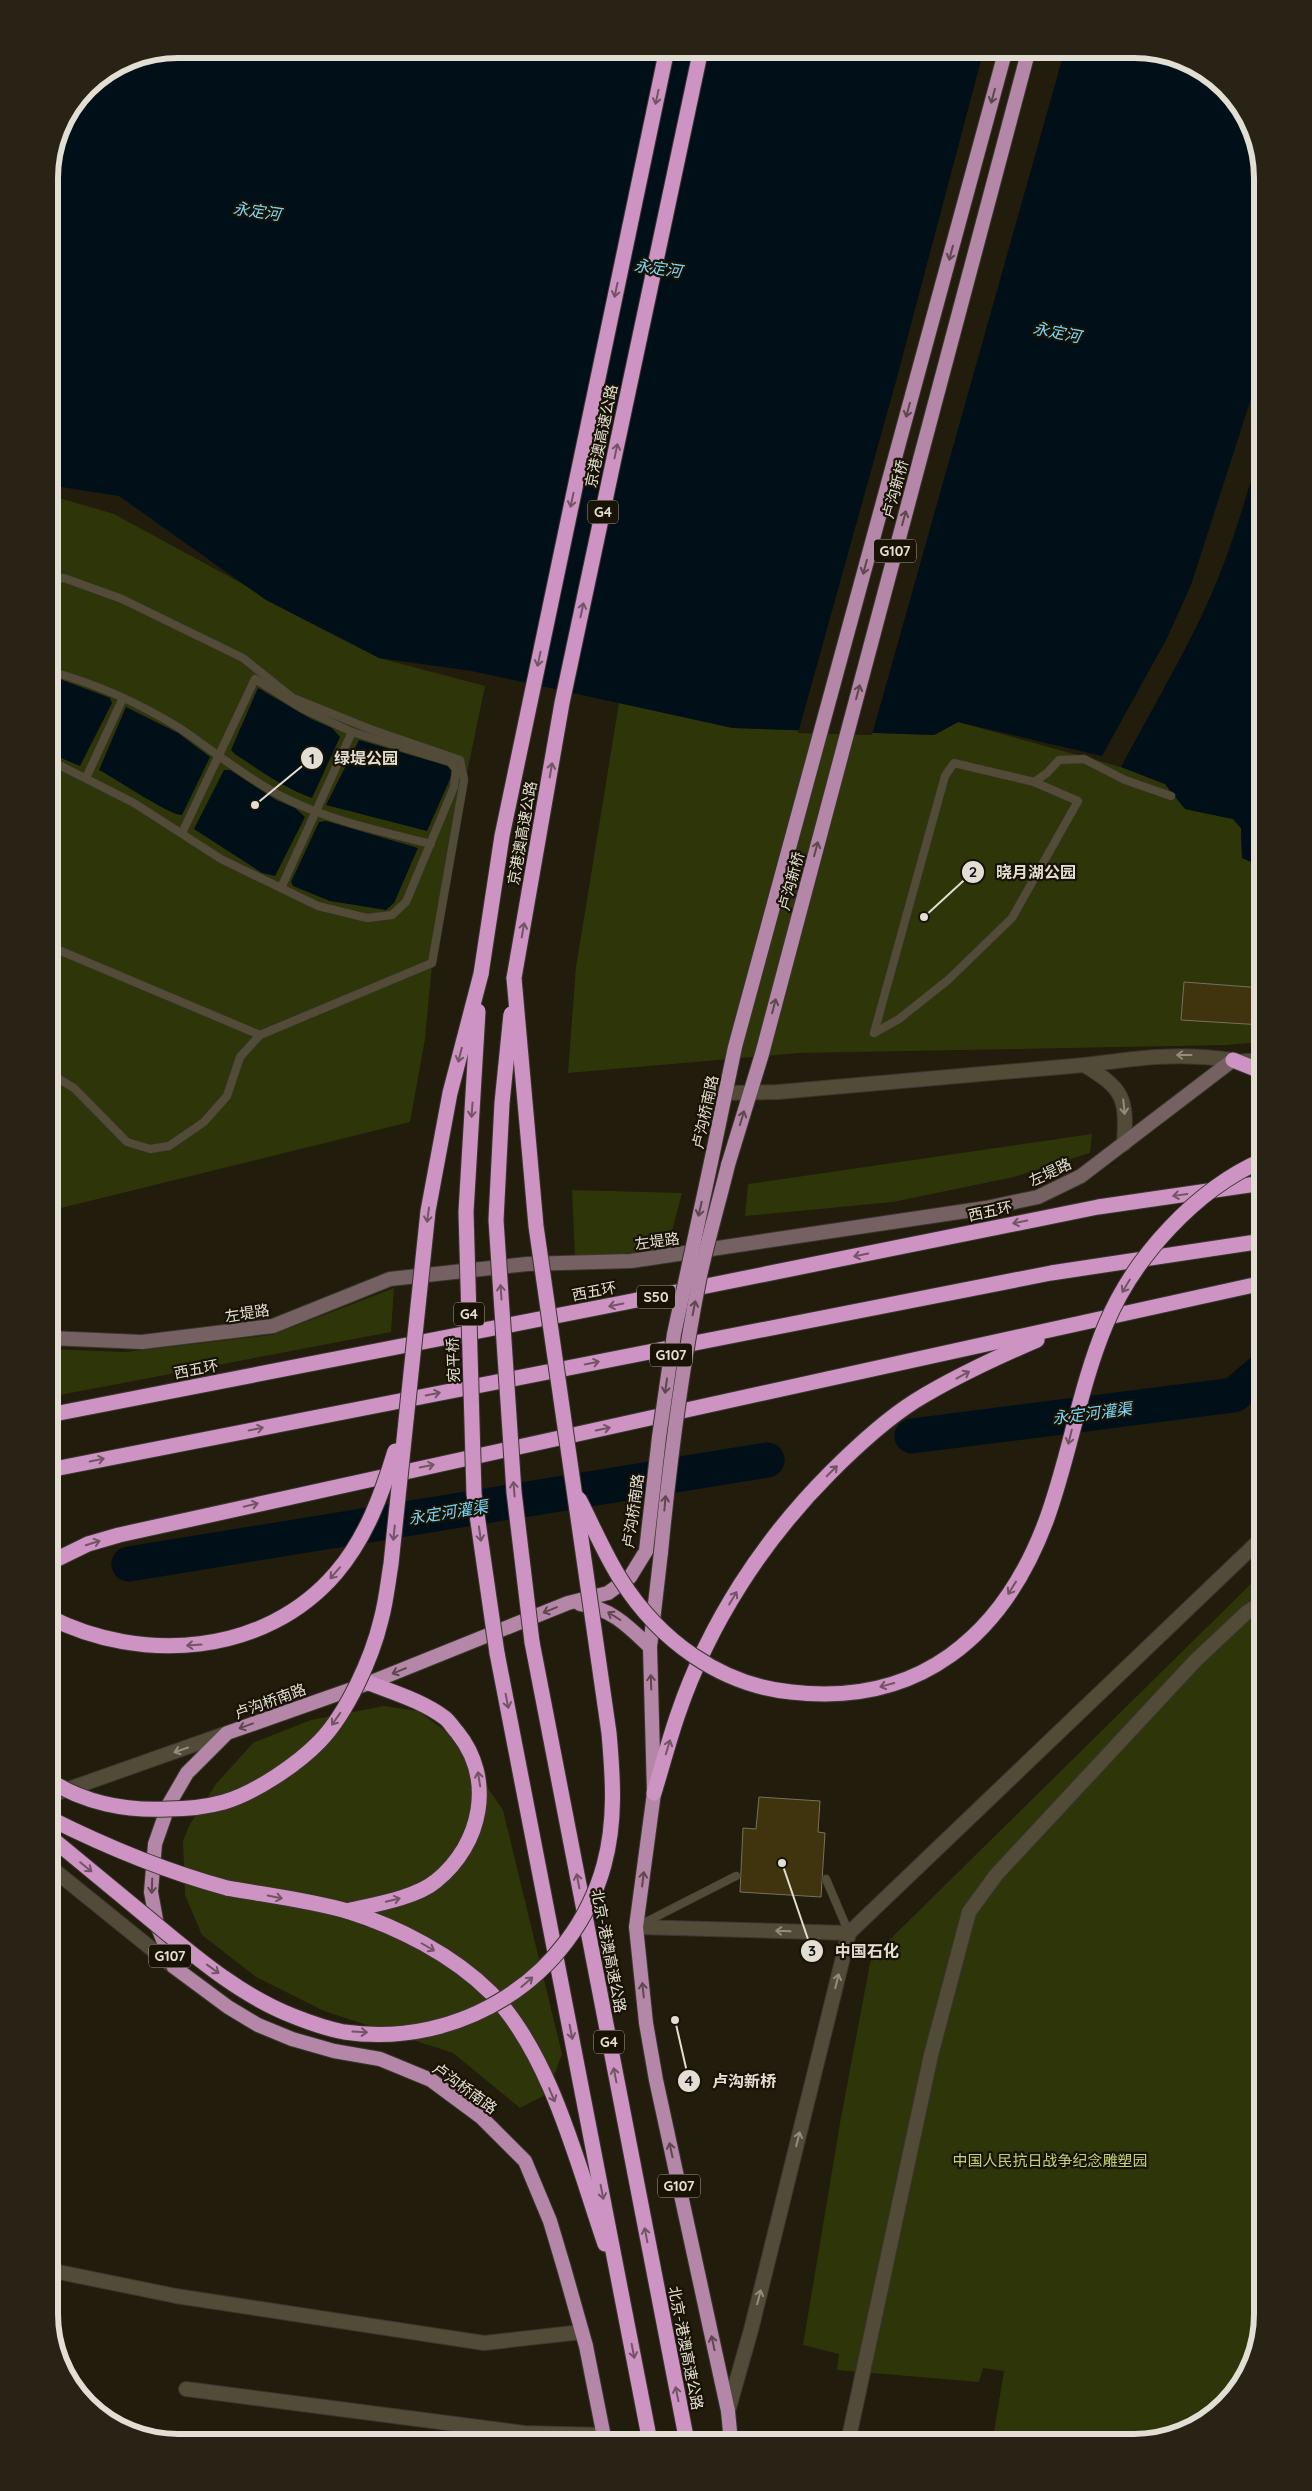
<svg xmlns="http://www.w3.org/2000/svg" width="1312" height="2491" font-family="Quicksand,'Noto Sans SC',sans-serif">
  <rect width="100%" height="100%" fill="#211c0b"/>
  <!-- green -->
  <g fill="#2e3509">
    <path d="M49,495L114,514L379,658L485,686L436,923L425,1039L410,1122L49,1211Z"/>
    <path d="M619,703L733,728L934,735L958,722L1121,767L1165,784L1185,809L1233,819L1241,828L1242,858L1263,867V1042L1226,1045L799,1053L568,1073L576,967Z"/>
    <path d="M1092,1134L1090,1153L1014,1177L893,1202L745,1216L748,1184Z"/>
    <path d="M572,1190L682,1193L667,1250L575,1257Z"/>
    <path d="M394,1288L391,1332L49,1397V1349L125,1352L272,1335Z"/>
    <path d="M1263,1572V2314L1241,2385L1184,2432L1135,2442H1033L993,2438L1004,2371L983,2368L979,2382L837,2370L839,2354L803,2345L840,2123L871,1958Z"/>
    <path d="M384,1706L418,1711L451,1735L503,1810L562,2054L547,2094L520,2108L453,2053L324,2011L256,1977L202,1935L185,1895L183,1841L190,1824L216,1784L253,1743L311,1720Z"/>
  </g>
  <!-- water -->
  <g fill="#000f18">
    <path d="M177,49H1143L1213,75L1253,128L1263,177V361L1191,585L1167,638L1102,756L958,722L934,735L733,728L472,671L379,658L266,600L119,496L49,485V169L59,128L87,86L128,58Z"/>
    <path d="M1263,438V867L1242,858L1241,828L1233,819L1185,809L1165,784L1121,767C1147,718 1176,669 1200,619C1228,562 1246,499 1263,438Z"/>
    <path d="M49,675L110,698L112,703L80,766L49,753Z"/>
    <path d="M258,688L311,719L332,728L340,737L312,798C284,788 259,770 235,754L231,750Z"/>
    <path d="M126,707L178,733L210,757L182,815C170,816 115,778 99,770Z"/>
    <path d="M359,740L448,766L454,770L427,831L326,805Z"/>
    <path d="M224,770H230L276,800L295,808L305,817L275,876L262,873L194,829Z"/>
    <path d="M326,821L418,848L394,903L386,910L330,901L293,886L291,882L319,822Z"/>
  </g>
  <!-- pier -->
  <path fill="#211c0b" d="M984,49H1065L872,735L798,733L896,381Z"/>
  <g fill="none" stroke-linecap="round" stroke-linejoin="round">
    <!-- river -->
    <g stroke="#000f18" stroke-width="35">
      <path d="M912,1436L1234,1395L1263,1370"/>
      <path d="M129,1564L767,1460"/>
    </g>
  </g>
  <!-- building -->
  <g fill="#40340f" stroke="#77715d">
    <path d="M1184,982L1263,988V1025L1181,1020Z"/>
    <path d="M759,1797L820,1801L818,1832L825,1833L821,1897L740,1892L743,1828L756,1829Z"/>
  </g>
  <g fill="none" stroke-linecap="round" stroke-linejoin="round">
    <defs>
      <g id="service">
        <path d="M49,671C94,683 141,704 181,729C213,751 244,776 279,795C326,820 380,831 431,844"/>
        <path d="M49,760L134,803L221,859L318,906L367,918L392,915L406,902L454,787L456,769L450,762L352,732L303,709L255,679L182,833"/>
        <path d="M86,778L123,698"/>
        <path d="M281,888L352,732"/>
        <path d="M49,946L260,1035L432,963L464,780L460,760L370,729L293,698L243,658L122,599L64,578L49,580"/>
        <path d="M874,1033L945,776L954,763L1034,782L1047,773L1059,760L1084,759L1125,780L1171,796"/>
        <path d="M874,1033L899,1019L948,980L1012,918L1078,801L1034,782"/>
        <path d="M49,1073L74,1088L127,1142L150,1149L169,1146L204,1122L227,1096L240,1057L260,1035"/>
        <path d="M826,1879L849,1933"/>
        <path d="M640,1925L736,1876"/>
      </g>
      <path id="pedestrian" d="M1238,1060L1263,1059"/>
      <g id="minor">
        <path d="M49,2270L176,2296L484,2343L582,2332"/>
        <path d="M186,2389L524,2433L603,2435"/>
        <path d="M848,2442L931,2055L969,1912L996,1875L1195,1661L1246,1613L1263,1602"/>
      </g>
      <g id="tertiary">
        <path d="M725,1093L778,1092L1084,1065"/>
        <path d="M1124,1144C1127,1098 1124,1089 1084,1065C1138,1058 1177,1052 1233,1060"/>
        <path d="M49,1796L227,1733"/>
        <path d="M49,1866L174,1967"/>
        <path d="M636,1927L849,1933"/>
        <path d="M728,2411L751,2330L849,1933L1263,1537"/>
      </g>
      <path id="secondary" d="M49,1338L142,1342L273,1326L390,1279L527,1264L631,1261L986,1208L1038,1197L1081,1176L1233,1060"/>
      <g id="trunk">
        <path d="M711,1162L735,1047L1006,49"/>
        <path d="M728,1165L762,1054L1029,49"/>
        <path d="M661,1552L650,1647L654,1793L636,1927L646,2023L656,2080L728,2411L731,2442"/>
        <path d="M580,1604C611,1608 629,1627 650,1647"/>
        <path d="M605,2442L586,2346L564,2268L550,2221L525,2161L481,2117L431,2080L380,2059L334,2051L292,2039L258,2025L228,2007L174,1967L157,1925L151,1892L155,1844L169,1804L187,1773L227,1733L369,1683L568,1603L608,1593L630,1577L646,1551"/>
      </g>
      <g id="motorway">
        <path d="M481,974L502,836L667,49"/>
        <path d="M514,978L562,703L701,49"/>
        <path d="M1233,1060L1263,1072"/>
        <path d="M49,1415L627,1302L1098,1207L1263,1183"/>
        <path d="M49,1470L1051,1273L1263,1241"/>
        <path d="M49,1563L88,1544L119,1535L1263,1283"/>
        <path d="M532,1642L687,2442"/>
        <path d="M497,1653L650,2442"/>
        <path d="M654,1793C662,1767 669,1740 678,1714C709,1623 763,1540 831,1472C856,1447 885,1420 915,1401C954,1377 995,1358 1037,1340"/>
        <path d="M227,1888C266,1895 308,1900 347,1911C398,1927 453,1955 491,1993C551,2055 577,2163 605,2244"/>
        <path d="M346,1911C372,1905 416,1898 436,1881C482,1844 495,1779 457,1732C453,1728 450,1722 445,1718C422,1701 395,1693 369,1683"/>
      </g>
    </defs>
    <!-- service casing -->
    <use href="#service" stroke="#3a362f" stroke-width="9"/>
    <!-- pedestrian casing -->
    <use href="#pedestrian" stroke="#3a362f" stroke-width="13"/>
    <!-- minor casing -->
    <use href="#minor" stroke="#3a362f" stroke-width="16"/>
    <!-- tertiary casing -->
    <use href="#tertiary" stroke="#3a362f" stroke-width="16"/>
    <!-- secondary casing -->
    <use href="#secondary" stroke="#3a362f" stroke-width="16"/>
    <!-- trunk casing -->
    <use href="#trunk" stroke="#3a362f" stroke-width="16"/>
    <!-- motorway casing -->
    <use href="#motorway" stroke="#3a362f" stroke-width="17"/>
    <!-- service -->
    <use href="#service" stroke="#514b38" stroke-width="8"/>
    <!-- pedestrian -->
    <use href="#pedestrian" stroke="#514b38" stroke-width="11"/>
    <!-- minor -->
    <use href="#minor" stroke="#514b38" stroke-width="14"/>
    <!-- tertiary -->
    <use href="#tertiary" stroke="#514b38" stroke-width="14"/>
    <!-- secondary -->
    <use href="#secondary" stroke="#766162" stroke-width="14"/>
    <!-- trunk -->
    <use href="#trunk" stroke="#b486a7" stroke-width="14"/>
    <!-- motorway -->
    <use href="#motorway" stroke="#cd94c3" stroke-width="15"/>
    <defs>
      <g id="trunk-bridge">
        <path d="M646,1551L659,1437L674,1334L711,1162"/>
        <path d="M661,1552C670,1459 682,1367 700,1276C708,1239 719,1202 728,1165"/>
      </g>
      <g id="motorway-bridge">
        <path d="M478,1011L466,1212L474,1494L497,1653"/>
        <path d="M511,1014L502,1103L496,1220L514,1492L532,1642"/>
        <path d="M579,1499C593,1526 605,1555 621,1580C659,1640 720,1685 791,1692C919,1707 1003,1636 1046,1521C1070,1456 1079,1388 1106,1324C1134,1257 1196,1189 1263,1160"/>
        <path d="M49,1617C141,1664 265,1656 336,1573C366,1538 382,1494 395,1451"/>
        <path d="M49,1780C84,1803 127,1811 168,1809C188,1809 206,1807 224,1802C255,1793 298,1764 320,1741C347,1713 372,1658 381,1620C386,1602 388,1582 391,1564L428,1211L450,1093L481,974"/>
        <path d="M49,1818C107,1847 164,1871 227,1888"/>
        <path d="M49,1836C85,1866 122,1896 158,1926C199,1960 242,1996 293,2016C308,2022 328,2029 344,2032C460,2049 573,1978 604,1865C616,1821 613,1778 609,1733L536,1226L514,978"/>
      </g>
    </defs>
    <!-- trunk-bridge casing -->
    <use href="#trunk-bridge" stroke="#3a362f" stroke-width="16" stroke-linecap="butt"/>
    <!-- motorway-bridge casing -->
    <use href="#motorway-bridge" stroke="#3a362f" stroke-width="17" stroke-linecap="butt"/>
    <!-- trunk-bridge -->
    <use href="#trunk-bridge" stroke="#b486a7" stroke-width="14"/>
    <!-- motorway-bridge -->
    <use href="#motorway-bridge" stroke="#cd94c3" stroke-width="15"/>
  </g>
  <!-- one-way arrows -->
  <defs><path id="oneway-shaft" d="M-6 0H5M1.5-3L5.5 0L1.5 3" fill="none" stroke-width="1.6" stroke-linecap="round" stroke-linejoin="round" transform="scale(1.25)"/></defs>
  <g stroke="#5e474d">
    <use href="#oneway-shaft" transform="translate(993 96) rotate(105)"/>
    <use href="#oneway-shaft" transform="translate(951 253) rotate(105)"/>
    <use href="#oneway-shaft" transform="translate(908 410) rotate(105)"/>
    <use href="#oneway-shaft" transform="translate(904 518) rotate(-75)"/>
    <use href="#oneway-shaft" transform="translate(865 567) rotate(105)"/>
    <use href="#oneway-shaft" transform="translate(858 692) rotate(-75)"/>
    <use href="#oneway-shaft" transform="translate(816 849) rotate(-75)"/>
    <use href="#oneway-shaft" transform="translate(774 1006) rotate(-75)"/>
    <use href="#oneway-shaft" transform="translate(742 1118) rotate(-73)"/>
    <use href="#oneway-shaft" transform="translate(700 1209) rotate(103)"/>
    <use href="#oneway-shaft" transform="translate(694 1308) rotate(-79)"/>
    <use href="#oneway-shaft" transform="translate(666 1386) rotate(98)"/>
    <use href="#oneway-shaft" transform="translate(665 1503) rotate(-85)"/>
    <use href="#oneway-shaft" transform="translate(550 1610) rotate(158)"/>
    <use href="#oneway-shaft" transform="translate(614 1616) rotate(-148)"/>
    <use href="#oneway-shaft" transform="translate(399 1671) rotate(158)"/>
    <use href="#oneway-shaft" transform="translate(651 1682) rotate(-92)"/>
    <use href="#oneway-shaft" transform="translate(246 1726) rotate(160)"/>
    <use href="#oneway-shaft" transform="translate(643 1879) rotate(-83)"/>
    <use href="#oneway-shaft" transform="translate(152 1886) rotate(92)"/>
    <use href="#oneway-shaft" transform="translate(643 1990) rotate(-96)"/>
    <use href="#oneway-shaft" transform="translate(671 2150) rotate(-102)"/>
    <use href="#oneway-shaft" transform="translate(713 2343) rotate(-102)"/>
  </g>
  <g stroke="#725464">
    <use href="#oneway-shaft" transform="translate(657 97) rotate(102)"/>
    <use href="#oneway-shaft" transform="translate(616 290) rotate(102)"/>
    <use href="#oneway-shaft" transform="translate(616 451) rotate(-78)"/>
    <use href="#oneway-shaft" transform="translate(572 500) rotate(102)"/>
    <use href="#oneway-shaft" transform="translate(582 610) rotate(-78)"/>
    <use href="#oneway-shaft" transform="translate(539 659) rotate(102)"/>
    <use href="#oneway-shaft" transform="translate(551 770) rotate(-80)"/>
    <use href="#oneway-shaft" transform="translate(523 930) rotate(-80)"/>
    <use href="#oneway-shaft" transform="translate(460 1055) rotate(104)"/>
    <use href="#oneway-shaft" transform="translate(472 1110) rotate(94)"/>
    <use href="#oneway-shaft" transform="translate(1180 1195) rotate(172)"/>
    <use href="#oneway-shaft" transform="translate(428 1215) rotate(98)"/>
    <use href="#oneway-shaft" transform="translate(1020 1222) rotate(168)"/>
    <use href="#oneway-shaft" transform="translate(861 1255) rotate(168)"/>
    <use href="#oneway-shaft" transform="translate(1126 1286) rotate(121)"/>
    <use href="#oneway-shaft" transform="translate(501 1292) rotate(-94)"/>
    <use href="#oneway-shaft" transform="translate(616 1305) rotate(169)"/>
    <use href="#oneway-shaft" transform="translate(592 1363) rotate(-11)"/>
    <use href="#oneway-shaft" transform="translate(963 1375) rotate(-29)"/>
    <use href="#oneway-shaft" transform="translate(433 1394) rotate(-11)"/>
    <use href="#oneway-shaft" transform="translate(256 1429) rotate(-11)"/>
    <use href="#oneway-shaft" transform="translate(603 1429) rotate(-12)"/>
    <use href="#oneway-shaft" transform="translate(1070 1437) rotate(104)"/>
    <use href="#oneway-shaft" transform="translate(97 1460) rotate(-11)"/>
    <use href="#oneway-shaft" transform="translate(427 1466) rotate(-12)"/>
    <use href="#oneway-shaft" transform="translate(832 1471) rotate(-45)"/>
    <use href="#oneway-shaft" transform="translate(514 1489) rotate(-95)"/>
    <use href="#oneway-shaft" transform="translate(251 1505) rotate(-13)"/>
    <use href="#oneway-shaft" transform="translate(394 1533) rotate(96)"/>
    <use href="#oneway-shaft" transform="translate(480 1534) rotate(82)"/>
    <use href="#oneway-shaft" transform="translate(93 1543) rotate(-18)"/>
    <use href="#oneway-shaft" transform="translate(335 1573) rotate(131)"/>
    <use href="#oneway-shaft" transform="translate(1012 1588) rotate(122)"/>
    <use href="#oneway-shaft" transform="translate(733 1598) rotate(-59)"/>
    <use href="#oneway-shaft" transform="translate(194 1645) rotate(176)"/>
    <use href="#oneway-shaft" transform="translate(887 1685) rotate(165)"/>
    <use href="#oneway-shaft" transform="translate(507 1701) rotate(79)"/>
    <use href="#oneway-shaft" transform="translate(336 1719) rotate(125)"/>
    <use href="#oneway-shaft" transform="translate(668 1747) rotate(-73)"/>
    <use href="#oneway-shaft" transform="translate(479 1779) rotate(-99)"/>
    <use href="#oneway-shaft" transform="translate(86 1867) rotate(39)"/>
    <use href="#oneway-shaft" transform="translate(578 1881) rotate(-101)"/>
    <use href="#oneway-shaft" transform="translate(275 1897) rotate(11)"/>
    <use href="#oneway-shaft" transform="translate(393 1900) rotate(-14)"/>
    <use href="#oneway-shaft" transform="translate(428 1947) rotate(30)"/>
    <use href="#oneway-shaft" transform="translate(213 1969) rotate(36)"/>
    <use href="#oneway-shaft" transform="translate(527 1982) rotate(-41)"/>
    <use href="#oneway-shaft" transform="translate(360 2032) rotate(3)"/>
    <use href="#oneway-shaft" transform="translate(571 2032) rotate(79)"/>
    <use href="#oneway-shaft" transform="translate(615 2075) rotate(-101)"/>
    <use href="#oneway-shaft" transform="translate(552 2095) rotate(67)"/>
    <use href="#oneway-shaft" transform="translate(602 2192) rotate(79)"/>
    <use href="#oneway-shaft" transform="translate(646 2235) rotate(-101)"/>
    <use href="#oneway-shaft" transform="translate(633 2351) rotate(79)"/>
    <use href="#oneway-shaft" transform="translate(677 2394) rotate(-101)"/>
  </g>
  <g stroke="#928d7e">
    <use href="#oneway-shaft" transform="translate(1184 1055) rotate(-180)"/>
    <use href="#oneway-shaft" transform="translate(1124 1107) rotate(84)"/>
    <use href="#oneway-shaft" transform="translate(181 1750) rotate(161)"/>
    <use href="#oneway-shaft" transform="translate(783 1931) rotate(-178)"/>
    <use href="#oneway-shaft" transform="translate(837 1981) rotate(-76)"/>
    <use href="#oneway-shaft" transform="translate(798 2139) rotate(-76)"/>
    <use href="#oneway-shaft" transform="translate(759 2297) rotate(-76)"/>
  </g>
  <g text-anchor="middle" dominant-baseline="central" stroke-width="4.5" stroke-linejoin="round" paint-order="stroke">
    <!-- shield labels -->
    <g fill="#181304" stroke="#a5a196" stroke-width="1">
      <rect x="588" y="500.5" width="30" height="23" rx="4"/>
      <rect x="874" y="539.5" width="42" height="23" rx="4"/>
      <rect x="637" y="1285.5" width="38" height="23" rx="4"/>
      <rect x="454" y="1302.5" width="30" height="23" rx="4"/>
      <rect x="650" y="1343.5" width="42" height="23" rx="4"/>
      <rect x="149" y="1944.5" width="42" height="23" rx="4"/>
      <rect x="594" y="2030.5" width="30" height="23" rx="4"/>
      <rect x="658" y="2174.5" width="42" height="23" rx="4"/>
    </g>
    <g font-size="14" font-weight="bold" fill="#e2ded4">
      <text x="603" y="512">G4</text>
      <text x="895" y="551">G107</text>
      <text x="656" y="1297">S50</text>
      <text x="469" y="1314">G4</text>
      <text x="671" y="1355">G107</text>
      <text x="170" y="1956">G107</text>
      <text x="609" y="2042">G4</text>
      <text x="679" y="2186">G107</text>
    </g>
    <!-- street labels -->
    <g font-size="15" fill="#e2ded4" stroke="#181304">
      <text transform="translate(601 436) rotate(-78)">京港澳高速公路</text>
      <text transform="translate(895 489) rotate(-75)">卢沟新桥</text>
      <text transform="translate(522 833) rotate(-80)">京港澳高速公路</text>
      <text transform="translate(791 881) rotate(-75)">卢沟新桥</text>
      <text transform="translate(705 1112) rotate(-78)">卢沟桥南路</text>
      <text transform="translate(1050 1172) rotate(-25)">左堤路</text>
      <text transform="translate(990 1211) rotate(-12)">西五环</text>
      <text transform="translate(657 1241) rotate(-8)">左堤路</text>
      <text transform="translate(594 1291) rotate(-11)">西五环</text>
      <text transform="translate(247 1313) rotate(-9)">左堤路</text>
      <text transform="translate(453 1360) rotate(-92)">宛平桥</text>
      <text transform="translate(196 1369) rotate(-11)">西五环</text>
      <text transform="translate(633 1511) rotate(-82)">卢沟桥南路</text>
      <text transform="translate(270 1701) rotate(-20)">卢沟桥南路</text>
      <text transform="translate(609 1951) rotate(79)">北京-港澳高速公路</text>
      <text transform="translate(465 2088) rotate(36)">卢沟桥南路</text>
      <text transform="translate(686 2348) rotate(79)">北京-港澳高速公路</text>
    </g>
    <!-- park labels -->
    <g font-size="15" fill="#c2d575" stroke="#181304">
      <text x="1050" y="2160">中国人民抗日战争纪念雕塑园</text>
    </g>
    <!-- water labels -->
    <g font-size="16" font-style="italic" fill="#7cd5f7" stroke="#181304">
      <text transform="translate(257 211) rotate(8)">永定河</text>
      <text transform="translate(658 268) rotate(8)">永定河</text>
      <text transform="translate(1057 332) rotate(11)">永定河</text>
      <text transform="translate(1092 1413) rotate(-7)">永定河灌渠</text>
      <text transform="translate(448 1512) rotate(-9)">永定河灌渠</text>
    </g>
  </g>
  <!-- crop -->
  <path d="M0 0H1312V2491H0ZM178 58H1134A120 120 0 0 1 1254 178V2314A120 120 0 0 1 1134 2434H178A120 120 0 0 1 58 2314V178A120 120 0 0 1 178 58Z" fill="#282315" fill-rule="evenodd"/>
  <path fill="none" stroke="#e2ded4" stroke-width="6" d="M178 58H1134A120 120 0 0 1 1254 178V2314A120 120 0 0 1 1134 2434H178A120 120 0 0 1 58 2314V178A120 120 0 0 1 178 58Z"/>
  <!-- callouts -->
  <path fill="none" stroke="#e2ded4" stroke-width="2" d="M255 805L312 758M924 917L973 872M782 1863L812 1951M675 2020L689 2081"/>
  <g fill="#e2ded4" stroke="#181304" stroke-width="2">
    <circle cx="255" cy="805" r="5"/>
    <circle cx="924" cy="917" r="5"/>
    <circle cx="782" cy="1863" r="5"/>
    <circle cx="675" cy="2020" r="5"/>
    <circle cx="312" cy="758" r="12"/>
    <circle cx="973" cy="872" r="12"/>
    <circle cx="812" cy="1951" r="12"/>
    <circle cx="689" cy="2081" r="12"/>
  </g>
  <g font-size="15" text-anchor="middle" font-weight="bold" fill="#111">
    <text x="312" y="764">1</text>
    <text x="973" y="877">2</text>
    <text x="812" y="1956">3</text>
    <text x="689" y="2086">4</text>
  </g>
  <g font-size="16" text-anchor="middle" font-weight="bold" fill="#e2ded4" stroke="#181304" stroke-width="4.5" stroke-linejoin="round" paint-order="stroke">
    <text x="366" y="764">绿堤公园</text>
    <text x="1036" y="878">晓月湖公园</text>
    <text x="867" y="1957">中国石化</text>
    <text x="744" y="2087">卢沟新桥</text>
  </g>
</svg>
